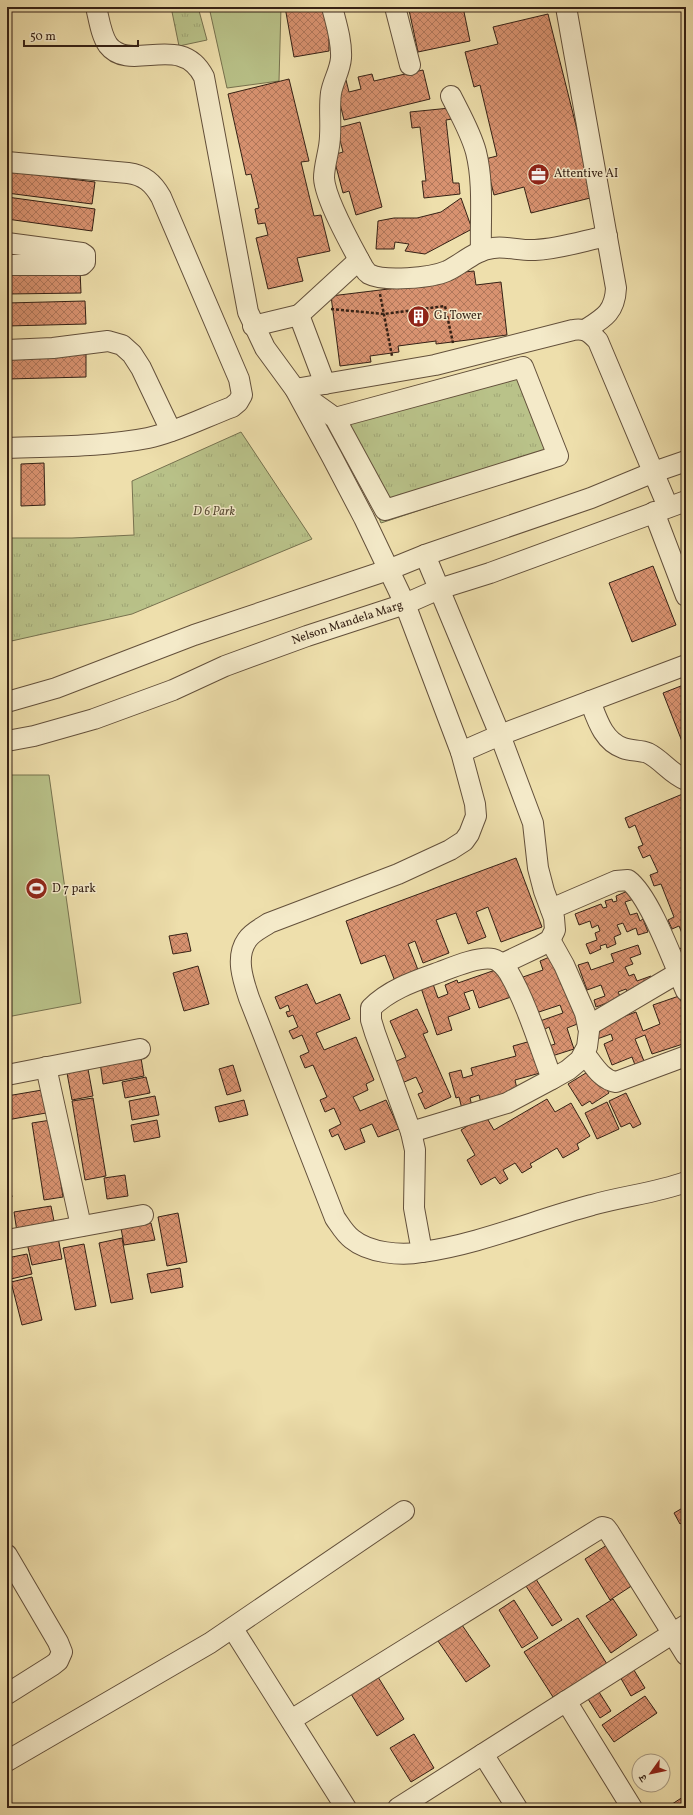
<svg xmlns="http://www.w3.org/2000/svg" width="693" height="1815" font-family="Vollkorn,'Noto Serif Devanagari',serif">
  <defs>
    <pattern id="park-tufts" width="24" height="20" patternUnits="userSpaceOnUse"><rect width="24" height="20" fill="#b9c289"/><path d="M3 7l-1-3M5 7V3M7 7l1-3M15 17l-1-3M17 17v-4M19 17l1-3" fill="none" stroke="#a0a675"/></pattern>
    <pattern id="building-cross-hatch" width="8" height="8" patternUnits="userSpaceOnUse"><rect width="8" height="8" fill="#d89270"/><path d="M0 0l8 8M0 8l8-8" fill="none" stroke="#b0775b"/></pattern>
  </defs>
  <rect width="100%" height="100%" fill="#eedfac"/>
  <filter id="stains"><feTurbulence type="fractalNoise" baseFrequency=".005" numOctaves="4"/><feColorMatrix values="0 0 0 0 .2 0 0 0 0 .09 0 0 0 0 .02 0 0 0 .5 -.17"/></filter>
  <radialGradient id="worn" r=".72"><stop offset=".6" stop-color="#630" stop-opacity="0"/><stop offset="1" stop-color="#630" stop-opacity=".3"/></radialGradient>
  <!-- grass -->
  <g fill="#b9c289" stroke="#77724f">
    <path d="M209,7H281L279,81L227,88Z"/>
    <path d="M7,775H49L81,1003L7,1017Z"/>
  </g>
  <!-- park -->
  <g fill="url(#park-tufts)" stroke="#77724f">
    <path d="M171,7H198L207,40L179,46Z"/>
    <path d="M523,363L560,464L381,523L333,410Z"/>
    <path d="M241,432L312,539L132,614L7,642V538H72L134,535L132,481Z"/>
  </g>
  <!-- building -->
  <g fill="url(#building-cross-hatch)" stroke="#352115">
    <path d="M285,7H322L329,27V51L294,57Z"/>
    <path d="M463,7L470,41L418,52L409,10L420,7Z"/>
    <path d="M548,14L594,197L531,213L524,187L494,195L485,159L497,156L480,85L474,87L465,52L498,44L493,27Z"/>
    <path d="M423,70L430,99L344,120L335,83L346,80L349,92L361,89L358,77L372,74L374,81Z"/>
    <path d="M289,79L309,161L301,162L314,216L321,215L330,251L297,258L303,281L268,289L256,238L268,235L265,223L258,224L255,209L259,208L251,174L246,175L228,94Z"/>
    <path d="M450,108L452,119L446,120L453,183H459L460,194L424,198L422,181H426L420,127L412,128L410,112Z"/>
    <path d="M360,122L382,207L356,215L349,191L343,193L333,155L343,152L337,128Z"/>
    <path d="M7,171L95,182L92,204L7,193Z"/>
    <path d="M7,197L95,209L92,231L7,219Z"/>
    <path d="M461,198L472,229L425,254L405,251L409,244L395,242L394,249H376L378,221L394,218H417L441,212Z"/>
    <path d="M80,270L81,293L7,294V271Z"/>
    <path d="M474,271L476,285L501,282L507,335L436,344V341L398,346L399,352L370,356L371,362L340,366L331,296L446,282L445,274Z"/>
    <path d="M85,301L86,324L7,326V303Z"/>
    <path d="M86,353V377L7,379V354Z"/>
    <rect x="7" y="459" width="1" height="47"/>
    <path d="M44,463L45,505L21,506V464Z"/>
    <path d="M653,566L676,625L632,642L609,583Z"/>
    <path d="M686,684V743L683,744L663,693Z"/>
    <path d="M685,793L686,796V943L679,926L672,929L668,920L674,917L661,884L654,886L650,875L658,872L650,855L643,858L638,847L643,845L635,825L629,828L625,818Z"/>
    <path d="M516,858L542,927L501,942L488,907L476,912L486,937L468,944L456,913L436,920L449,953L423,963L415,941L408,944L420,975L396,984L385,955L361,964L346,921Z"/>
    <path d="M630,890L634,899L625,902L630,915L637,913L640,921L643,919L648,932L638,935L636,928L627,932L623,923L617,925L621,934L614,937L616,944L607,948L606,944L600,946L601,949L590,954L586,944L597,940L595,933L600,931L598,925L592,928L590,921L579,925L575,914L601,904L603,908L607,907L605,901L612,899L613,902L617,901L616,896Z"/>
    <path d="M187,933L191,951L173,954L169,936Z"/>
    <path d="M638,945L641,954L630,958L633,964L625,967L629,976L634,974L637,981L651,976L654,983L628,993L626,989L618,992L621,998L596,1007L594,1000L605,996L601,985L587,990L578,965L588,962L591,970L614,962L611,954Z"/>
    <path d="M686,946V957L683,958L679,949Z"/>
    <path d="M552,956L580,1023L567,1028L574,1049L552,1056L549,1046L555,1044L549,1027L543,1030L540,1021L563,1013L560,1005L536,1013L523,977L543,970L540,961Z"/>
    <path d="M198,966L209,1004L184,1011L173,973Z"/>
    <path d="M501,968L511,997L479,1008L473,990L464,993L470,1009L448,1017L452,1030L437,1035L421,988L433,984L438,998L448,994L445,985L457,980L458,983Z"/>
    <path d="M307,984L316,1004L340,994L350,1019L316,1033L324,1050L356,1037L374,1080L366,1084L368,1090L353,1097L360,1111L386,1100L399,1129L378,1137L372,1124L360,1129L365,1142L345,1150L338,1134L332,1137L329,1130L341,1124L334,1108L325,1112L320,1100L327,1097L313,1065L305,1068L300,1056L309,1052L302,1035L293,1039L289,1031L298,1027L293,1015L288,1017L286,1012L290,1011L288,1005L280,1009L275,997Z"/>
    <path d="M679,996L686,1013V1043L652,1054L645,1035L635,1039L644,1061L635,1065L632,1057L612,1065L604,1044L613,1040L611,1034L597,1039L593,1028L636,1012L643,1031L660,1024L653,1005Z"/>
    <path d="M417,1009L428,1032L423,1034L451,1097L425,1109L418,1094L423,1092L416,1077L402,1083L392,1063L406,1057L390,1021Z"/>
    <path d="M531,1041L540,1073L515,1080L518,1093L481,1103L479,1095L470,1098L472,1106L462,1109L459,1097L456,1098L449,1073L461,1070L463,1078L473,1075L471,1068L516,1056L513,1046Z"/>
    <path d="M140,1052L144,1076L103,1084L100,1062Z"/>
    <path d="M233,1065L241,1091L227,1095L219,1069Z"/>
    <path d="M594,1068L609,1093L592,1104L590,1101L582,1106L568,1084Z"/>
    <path d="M88,1069L93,1096L72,1100L67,1073Z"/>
    <path d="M146,1077L150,1093L125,1098L122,1082Z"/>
    <path d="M42,1090L46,1113L7,1120V1096Z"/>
    <path d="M626,1093L641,1124L633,1128L630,1123L621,1127L609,1101Z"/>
    <path d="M155,1096L159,1115L132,1120L129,1101Z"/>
    <path d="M93,1098L106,1176L85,1180L72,1101Z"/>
    <path d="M547,1099L555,1112L571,1103L590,1136L577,1144L579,1149L563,1158L557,1148L530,1164L532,1167L522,1173L515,1163L503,1170L508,1179L500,1184L495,1177L481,1185L467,1160L475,1155L461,1130L485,1115L494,1130Z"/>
    <path d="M244,1100L248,1115L219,1122L215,1107Z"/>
    <path d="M607,1102L619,1129L597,1139L585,1113Z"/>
    <path d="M51,1120L63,1197L44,1200L32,1123Z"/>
    <path d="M157,1120L160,1137L134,1142L131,1125Z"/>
    <path d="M7,1171L12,1197L7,1198Z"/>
    <path d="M125,1175L128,1196L107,1199L104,1178Z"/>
    <path d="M51,1206L55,1226L17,1232L14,1212Z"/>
    <path d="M178,1213L187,1262L167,1266L158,1217Z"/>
    <path d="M151,1223L155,1240L124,1245L121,1228Z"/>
    <path d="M58,1237L62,1259L32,1265L27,1243Z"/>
    <path d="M122,1238L133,1299L111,1303L99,1243Z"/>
    <path d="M84,1244L96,1306L75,1310L63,1248Z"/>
    <path d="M27,1254L32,1274L11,1279L7,1258Z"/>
    <path d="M180,1268L183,1287L151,1293L147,1274Z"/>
    <path d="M32,1277L42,1320L22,1325L11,1282Z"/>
    <path d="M686,1506V1520L680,1524L674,1513Z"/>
    <path d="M607,1545L633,1585L610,1600L585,1559Z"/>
    <path d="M534,1576L562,1620L552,1626L524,1583Z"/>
    <path d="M613,1599L637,1635L611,1653L586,1616Z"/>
    <path d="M514,1600L538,1638L522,1648L499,1610Z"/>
    <path d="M578,1618L607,1664L553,1697L524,1652Z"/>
    <path d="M462,1625L490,1666L466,1682L438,1641Z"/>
    <path d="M632,1667L645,1688L631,1696L619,1675Z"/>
    <path d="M378,1677L404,1719L377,1736L351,1694Z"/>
    <path d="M599,1692L611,1711L600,1718L588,1699Z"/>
    <path d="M645,1696L657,1713L614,1742L602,1725Z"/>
    <path d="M414,1734L434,1768L411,1782L390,1748Z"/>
    <path d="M686,1795V1808H666Z"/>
  </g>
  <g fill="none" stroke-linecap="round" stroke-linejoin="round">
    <defs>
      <g id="minor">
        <path d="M96,7C99,19 101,35 108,45C130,74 181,31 204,77L248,312L265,348L295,389L332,457L364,518L405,604L461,752L475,804L476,816L469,834L464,841L450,850L398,874L269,923C262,928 252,932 247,940C235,957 243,980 249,998L335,1218C340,1225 345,1234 352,1239C369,1253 401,1256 422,1252C480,1244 535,1220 592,1205C623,1196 656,1193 686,1182"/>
        <path d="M332,7C336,23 342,41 341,58C340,71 333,81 331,93C329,107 331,121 330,136C330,150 324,164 324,178C325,199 352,247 363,267C365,270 366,272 369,274C384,282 431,278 447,271C462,264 475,250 493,248C507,246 521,251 535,250C559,249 583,241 607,236"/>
        <path d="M395,7L410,65"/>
        <path d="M566,7L616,288C615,312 604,318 585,330"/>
        <path d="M451,96C460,114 471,133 476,152C484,184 480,219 481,251"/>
        <path d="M7,162L128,173C144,175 153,183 161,197L239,379L242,395L238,402L232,407C205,417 177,432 148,438C102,447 54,446 7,448"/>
        <path d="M7,243L82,253L85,255V262L82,265H7"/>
        <path d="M253,326L299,315"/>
        <path d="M7,350L53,348L108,341L122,345L132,354L141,368L171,431"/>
        <path d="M325,384L299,315L359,260"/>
        <path d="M295,389L435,365L573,330C585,328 590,332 598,341L668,507"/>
        <path d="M300,393L335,418L385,510L558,456L523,367L335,418"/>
        <path d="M654,512L686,596"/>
        <path d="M425,555L500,735L533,823L538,868L544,891L554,918L555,930L550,940L540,946L502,964"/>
        <path d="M590,701C597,719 603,741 623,748C631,751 640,750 648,753C662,760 671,774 686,780"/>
        <path d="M7,702L56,688L194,635L388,570L425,555L591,498L654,472L686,461"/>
        <path id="s1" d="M7,741L34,736L94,719L173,690L225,666L307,636L405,604L439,589L490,573L686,501"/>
        <path d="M461,752L500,735L686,665"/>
        <path d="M551,909L616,881L628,880C650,896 674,964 686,991"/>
        <path d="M588,1026L678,973"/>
        <path d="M584,1053C593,1064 601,1080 616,1082L686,1056"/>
        <path d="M46,1067L81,1226"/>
        <path d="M7,1075L140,1049"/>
        <path d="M411,1132L507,1103L552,1079L568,1070L580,1060L587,1047L589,1031L585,1013L564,965L550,940"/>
        <path d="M7,1240L143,1215"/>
        <path d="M422,1252L414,1208L415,1150L411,1132L375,1033L371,1020V1008C390,989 415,981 440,972C453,967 479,956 493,959C500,961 505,967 509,973C527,1004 539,1045 552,1079"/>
        <path d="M7,1555L58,1642L62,1652L58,1661L53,1665L7,1694"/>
        <path d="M233,1629L346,1808"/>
        <path d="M566,1701L632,1808"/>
        <path d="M291,1720L602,1527L606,1528L609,1532L686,1655"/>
        <path d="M483,1754L517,1808"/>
        <path d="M7,1761L210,1643L404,1511"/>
        <path d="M398,1808L686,1625"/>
      </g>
    </defs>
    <!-- minor casing -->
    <use href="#minor" stroke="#63503b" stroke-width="22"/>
    <!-- path -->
    <g stroke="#352115" stroke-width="2.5" stroke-dasharray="3 2" stroke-linecap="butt">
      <path d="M380,294L392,356"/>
      <path d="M331,309L384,314L445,306L453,343"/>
    </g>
    <!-- minor -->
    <use href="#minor" stroke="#f4eac9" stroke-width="20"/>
  </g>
  <!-- icons -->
  <defs>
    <symbol id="office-disc" viewBox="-11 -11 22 22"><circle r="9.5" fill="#8f2418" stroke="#f4eac9"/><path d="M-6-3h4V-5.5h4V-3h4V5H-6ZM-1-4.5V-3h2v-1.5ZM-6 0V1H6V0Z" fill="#fff"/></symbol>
    <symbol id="building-disc" viewBox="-11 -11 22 22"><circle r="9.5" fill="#8f2418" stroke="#f4eac9"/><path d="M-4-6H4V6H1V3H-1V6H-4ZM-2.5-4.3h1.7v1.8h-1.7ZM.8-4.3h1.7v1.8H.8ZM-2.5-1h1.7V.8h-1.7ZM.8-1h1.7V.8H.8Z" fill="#fff"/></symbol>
    <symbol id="stadium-disc" viewBox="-11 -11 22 22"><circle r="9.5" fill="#8f2418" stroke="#f4eac9"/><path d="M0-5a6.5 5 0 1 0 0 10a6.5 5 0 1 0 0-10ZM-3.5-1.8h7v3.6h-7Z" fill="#fff"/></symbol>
  </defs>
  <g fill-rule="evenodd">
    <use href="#office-disc" x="526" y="162" width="25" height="25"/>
    <use href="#building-disc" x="406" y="304" width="25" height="25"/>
    <use href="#stadium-disc" x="24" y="876" width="25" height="25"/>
  </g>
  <g text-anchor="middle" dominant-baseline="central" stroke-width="3" stroke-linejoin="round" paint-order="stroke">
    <!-- poi labels -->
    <g font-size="12" fill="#352115" stroke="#f4eac9" text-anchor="start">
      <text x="554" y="174">Attentive AI</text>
      <text x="434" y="316">G1 Tower</text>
      <text x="52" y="889">D 7 park</text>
    </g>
    <!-- park labels -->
    <g font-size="12" font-style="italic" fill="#564932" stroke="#f4eac9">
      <text x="214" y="512">D 6 Park</text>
    </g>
    <!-- street labels -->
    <g font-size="12" fill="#352115" stroke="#f4eac9">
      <text stroke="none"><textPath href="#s1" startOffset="361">Nelson Mandela Marg</textPath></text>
    </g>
  </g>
  <!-- margin -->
  <rect width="693" height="1815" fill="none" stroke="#eedfac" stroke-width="24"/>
  <rect x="8" y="8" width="677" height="1799" fill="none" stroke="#352115" stroke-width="2"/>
  <rect x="12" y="12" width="669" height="1791" fill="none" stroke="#352115"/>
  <!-- north arrow -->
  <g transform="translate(651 1773) rotate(237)"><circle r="19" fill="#f4eac9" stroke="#a89a81"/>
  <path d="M0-3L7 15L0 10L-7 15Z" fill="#8f2418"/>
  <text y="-6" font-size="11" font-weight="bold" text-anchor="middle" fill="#352115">उ</text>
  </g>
  <!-- scale -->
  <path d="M24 40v6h114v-6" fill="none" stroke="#352115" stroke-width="2"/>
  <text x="30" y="40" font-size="12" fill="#352115" stroke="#f4eac9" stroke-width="3" paint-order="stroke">50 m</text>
  <rect width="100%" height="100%" filter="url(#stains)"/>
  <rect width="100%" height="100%" fill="url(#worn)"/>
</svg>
